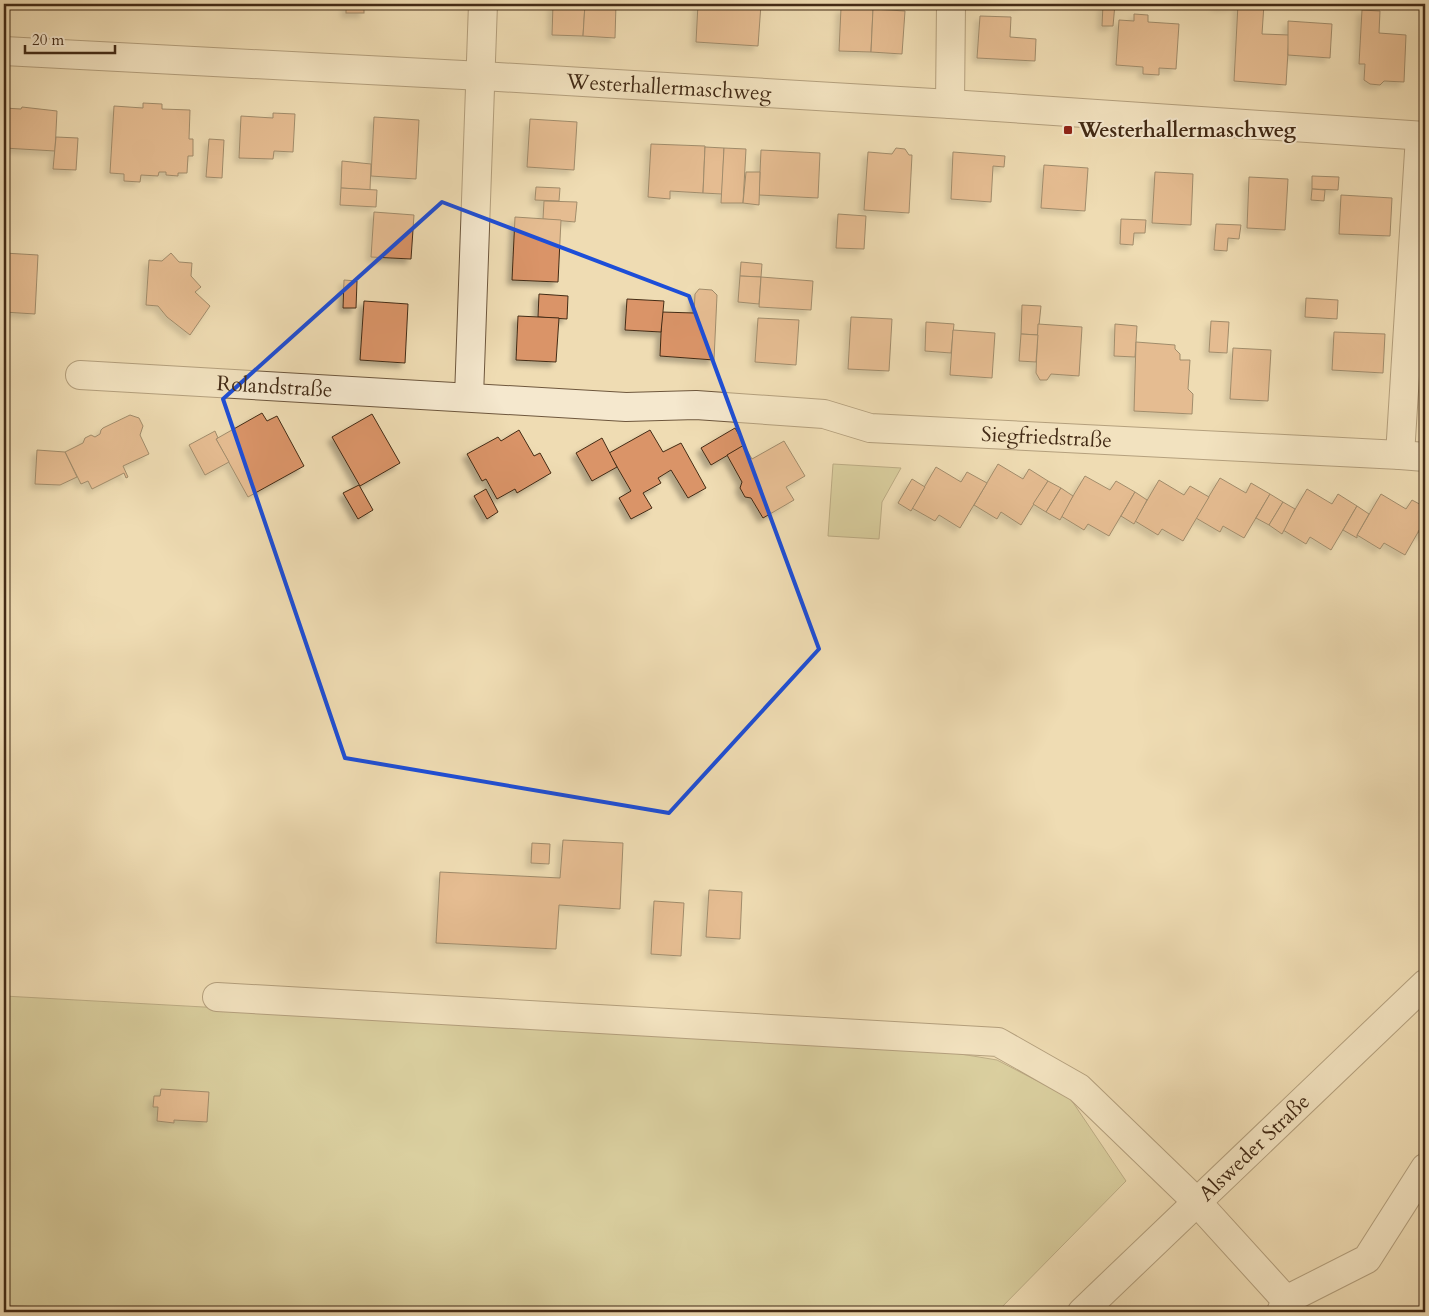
<svg xmlns="http://www.w3.org/2000/svg" width="1429" height="1316" font-family="Cardo,serif">
  <defs>
    <filter id="shadow"><feDropShadow dx="-4.5" dy="4.5" stdDeviation="2.5" flood-color="#0004"/></filter>
  </defs>
  <rect width="100%" height="100%" fill="#efdcb3"/>
  <filter id="stains"><feTurbulence type="fractalNoise" baseFrequency=".004" numOctaves="4"/><feColorMatrix values="0 0 0 0 .2 0 0 0 0 .09 0 0 0 0 .02 0 0 0 .5 -.17"/></filter>
  <radialGradient id="worn" r=".72"><stop offset=".6" stop-color="#630" stop-opacity="0"/><stop offset="1" stop-color="#630" stop-opacity=".3"/></radialGradient>
  <!-- green -->
  <g fill="#c1be88" stroke="#82744f">
    <path d="M833,464L901,468L882,502L879,539L828,536Z"/>
    <path d="M4,996L912,1046L997,1060L1070,1098L1126,1181L997,1312H116L4,1305Z"/>
  </g>
  <!-- building -->
  <g fill="#da9467" stroke="#432b16" filter="url(#shadow)">
    <rect x="346" y="4" width="18" height="9"/>
    <path d="M553,4H585L583,36L552,35Z"/>
    <path d="M585,4H616L615,38L583,36Z"/>
    <path d="M698,4H761L758,46L696,42Z"/>
    <path d="M994,4H1021V6Z"/>
    <path d="M1103,4H1115L1113,26H1102Z"/>
    <path d="M1216,4H1238L1232,5V6H1216Z"/>
    <path d="M1238,4H1264L1262,34L1289,35L1286,85L1234,81Z"/>
    <path d="M841,8L873,9L871,52L839,51Z"/>
    <path d="M873,9L905,11L902,54L871,52Z"/>
    <path d="M1362,10L1380,11L1379,33L1406,35L1404,82L1384,81L1380,85L1370,84L1364,80L1365,64H1359Z"/>
    <path d="M1134,14L1148,15V22L1179,24L1176,69L1159,68V75L1143,74V67L1116,65L1119,20L1134,21Z"/>
    <path d="M980,16L1011,17L1010,37L1036,39L1035,61L977,58Z"/>
    <path d="M1288,21L1332,24L1330,58L1288,55Z"/>
    <path d="M143,103L162,104V109L190,110L189,139H193V156H188L187,173H178V176L166,175V172H159L158,176L141,175L140,182L124,181V174L110,173L114,106L143,108Z"/>
    <path d="M22,107L57,111L55,151L4,148V108L21,109Z"/>
    <path d="M273,113L295,114L293,152L274,151L273,159L239,158L241,116L273,118Z"/>
    <path d="M374,117L419,120L416,179L371,176Z"/>
    <path d="M530,119L577,122L574,170L527,167Z"/>
    <path d="M56,137L78,138L76,170L53,169Z"/>
    <path d="M209,139L224,140L222,178L206,177Z"/>
    <path d="M651,144L705,146L703,193L670,191V199L648,197Z"/>
    <path d="M705,147L724,148L722,194L703,193Z"/>
    <path d="M724,148L746,149L743,203H721Z"/>
    <path d="M896,148L905,149L909,155H912L909,213L864,210L868,152L892,154Z"/>
    <path d="M761,150L820,153L818,198L759,195Z"/>
    <path d="M953,152L1005,156L1004,167L993,166L991,202L951,199Z"/>
    <path d="M342,161L371,164L370,190L341,188Z"/>
    <path d="M1044,165L1088,168L1085,211L1041,208Z"/>
    <path d="M746,172H760L759,205L743,203Z"/>
    <path d="M1155,172L1193,174L1191,225L1152,223Z"/>
    <path d="M1312,176L1339,177L1338,190L1312,189Z"/>
    <path d="M1249,177L1288,179L1285,230L1247,228Z"/>
    <path d="M536,187L560,188L559,201L535,200Z"/>
    <path d="M341,188L377,190L376,207L340,205Z"/>
    <path d="M1312,189L1325,190L1324,201L1311,200Z"/>
    <path d="M1341,195L1392,198L1390,236L1339,234Z"/>
    <path d="M544,201L577,202L575,222L543,219Z"/>
    <path d="M374,212L414,215L411,259L371,257Z"/>
    <path d="M838,214L866,216L864,249L836,248Z"/>
    <path d="M515,217L561,220L558,282L512,280Z"/>
    <path d="M1121,219L1146,220L1145,233H1134L1133,245L1120,244Z"/>
    <path d="M1216,224L1241,225L1239,239L1228,238L1227,251L1214,250Z"/>
    <path d="M4,253L38,255L35,314L4,312Z"/>
    <path d="M171,253L179,262L192,263L191,276L201,287L195,292L210,306L190,335L167,317L158,306L146,305L149,260L162,261Z"/>
    <path d="M741,262L762,264L761,277L740,276Z"/>
    <path d="M740,276L761,277L759,304L738,302Z"/>
    <path d="M761,277L813,281L811,310L759,307Z"/>
    <path d="M344,280L357,281L356,308H343Z"/>
    <path d="M699,289L712,290L717,295L714,360L660,356L662,312L694,313L695,294Z"/>
    <path d="M539,294L568,296L567,319L538,317Z"/>
    <path d="M1306,298L1338,300L1337,319L1305,317Z"/>
    <path d="M627,299L664,301L661,332L625,330Z"/>
    <path d="M364,301L408,304L405,363L360,360Z"/>
    <path d="M1022,305L1041,306L1038,335L1021,334Z"/>
    <path d="M518,316L559,318L556,362L516,360Z"/>
    <path d="M851,317L892,319L889,371L848,369Z"/>
    <path d="M758,318L799,320L796,365L755,362Z"/>
    <path d="M1211,321L1229,322L1227,353L1209,352Z"/>
    <path d="M926,322L954,324L951,353L925,351Z"/>
    <path d="M1038,324L1082,327L1079,376L1051,374L1047,380H1040L1036,373Z"/>
    <path d="M1115,324L1137,326L1135,357L1114,356Z"/>
    <path d="M953,330L995,333L992,378L950,375Z"/>
    <path d="M1334,332L1385,334L1383,373L1332,370Z"/>
    <path d="M1021,334L1038,335L1036,362L1019,361Z"/>
    <path d="M1136,342L1175,345V349L1180,354V360H1190L1188,389L1193,394L1192,414L1134,411Z"/>
    <path d="M1233,348L1271,350L1268,401L1230,399Z"/>
    <path d="M262,413L267,421L277,416L304,466L248,497L216,439Z"/>
    <path d="M372,414L400,463L360,486L332,437Z"/>
    <path d="M130,415L139,418L143,426L140,435L149,454L123,466L128,477L126,478L124,473L92,489L88,481L81,484L65,452L83,443L85,438L91,435L95,437L100,434L101,430L103,428Z"/>
    <path d="M735,428L745,445L711,465L701,448Z"/>
    <path d="M519,430L534,456L540,453L551,473L517,493L515,489L497,499L486,479L482,481L467,454L498,437L501,441Z"/>
    <path d="M650,430L663,452L681,443L706,488L688,498L671,470L658,478L661,483L643,493L652,508L631,519L619,498L631,491L609,453Z"/>
    <path d="M215,431L218,438L216,439L229,462L205,475L189,445Z"/>
    <path d="M602,438L617,467L592,481L576,453Z"/>
    <path d="M784,441L805,476L786,487L794,500L763,518L751,498L745,497L740,488L742,482L727,455L744,445L752,459Z"/>
    <path d="M37,450L65,452L77,477L60,485L35,484Z"/>
    <path d="M998,464L1023,479L1029,469L1048,481L1021,525L1001,512L997,519L974,505Z"/>
    <path d="M936,467L961,482L967,472L987,483L960,528L939,515L935,521L912,508Z"/>
    <path d="M1085,476L1110,490L1116,481L1135,492L1109,536L1088,524L1084,530L1061,516Z"/>
    <path d="M1220,478L1246,493L1251,483L1270,494L1244,538L1223,526L1220,532L1196,518Z"/>
    <path d="M912,479L925,487L911,511L898,503Z"/>
    <path d="M1159,480L1184,495L1190,486L1209,497L1183,541L1162,529L1158,535L1135,521Z"/>
    <path d="M1048,481L1061,488L1046,512L1033,504Z"/>
    <path d="M359,485L373,510L358,519L343,493Z"/>
    <path d="M1061,488L1073,496L1060,520L1046,512Z"/>
    <path d="M486,489L498,512L487,519L474,496Z"/>
    <path d="M1307,489L1332,504L1338,494L1357,506L1331,550L1310,537L1306,544L1283,530Z"/>
    <path d="M1135,492L1147,500L1134,524L1121,516Z"/>
    <path d="M1270,494L1283,502L1269,525L1256,518Z"/>
    <path d="M1381,494L1406,509L1412,500L1425,507V520L1405,555L1384,543L1380,549L1357,535Z"/>
    <path d="M1283,502L1295,509L1282,534L1269,525Z"/>
    <path d="M1357,506L1369,514L1357,535V538L1343,530Z"/>
    <path d="M1425,520V536L1418,532Z"/>
    <path d="M563,840L623,843L620,909L559,905L556,949L436,943L440,872L560,878Z"/>
    <path d="M532,843L550,844L549,864L531,863Z"/>
    <path d="M709,890L742,892L740,939L706,937Z"/>
    <path d="M654,901L684,903L681,956L651,954Z"/>
    <path d="M161,1089L209,1092L207,1122L174,1120V1123L157,1121L158,1107H153L154,1096H160Z"/>
  </g>
  <g fill="none" stroke-linecap="round" stroke-linejoin="round">
    <defs>
      <g id="minor">
        <path id="s1" d="M4,51L482,76L950,104L1425,136"/>
        <path d="M950,104L951,4"/>
        <path id="s2" d="M80,375L626,407L696,405L824,414L870,428L1400,455L1420,136"/>
        <path d="M469,397L483,4"/>
        <path d="M1400,455L1425,457"/>
        <path d="M217,997L998,1042L1079,1088L1196,1201L1286,1300L1281,1312"/>
        <path d="M1286,1300L1367,1259L1425,1168"/>
        <path id="s3" d="M1082,1312L1425,984"/>
      </g>
    </defs>
    <!-- minor casing -->
    <use href="#minor" stroke="#6e573d" stroke-width="30"/>
    <!-- minor -->
    <use href="#minor" stroke="#f5e8ce" stroke-width="28"/>
  </g>
  <!-- marked area -->
  <path d="M0 0H1429V1316H0ZM442,202L689,296L819,649L669,813L345,758L223,399Z" fill="#efdcb3" fill-opacity=".55" fill-rule="evenodd"/>
  <path fill="none" stroke="#1d4ed8" stroke-width="4" stroke-linejoin="round" d="M442,202L689,296L819,649L669,813L345,758L223,399Z"/>
  <!-- markers -->
  <rect fill="#8f2418" stroke="#f5e8ce" stroke-width="2" x="1063" y="125" width="10" height="10" rx="2.5"/>
  <g text-anchor="middle" dominant-baseline="central" stroke-width="4" stroke-linejoin="round" paint-order="stroke">
    <!-- street labels -->
    <g font-size="21" fill="#432b16" stroke="#f5e8ce">
      <text stroke="none"><textPath href="#s1" startOffset="666">Westerhallermaschweg</textPath></text>
      <text stroke="none"><textPath href="#s2" startOffset="195">Rolandstraße</textPath></text>
      <text stroke="none"><textPath href="#s2" startOffset="970">Siegfriedstraße</textPath></text>
      <text stroke="none"><textPath href="#s3" startOffset="238">Alsweder Straße</textPath></text>
    </g>
    <!-- poi labels -->
    <g font-size="21" font-weight="bold" fill="#432b16" stroke="#f5e8ce" text-anchor="start">
      <text x="1078" y="130">Westerhallermaschweg</text>
    </g>
  </g>
  <!-- margin -->
  <rect width="1429" height="1316" fill="none" stroke="#efdcb3" stroke-width="20"/>
  <rect x="5" y="5" width="1419" height="1306" fill="none" stroke="#432b16" stroke-width="2.5"/>
  <rect x="10" y="10" width="1409" height="1296" fill="none" stroke="#432b16"/>
  <!-- scale -->
  <path d="M25 45v8h90v-8" fill="none" stroke="#432b16" stroke-width="2.5"/>
  <text x="32" y="45" font-size="15" fill="#432b16" stroke="#f5e8ce" stroke-width="4" paint-order="stroke">20 m</text>
  <rect width="100%" height="100%" filter="url(#stains)"/>
  <rect width="100%" height="100%" fill="url(#worn)"/>
</svg>
